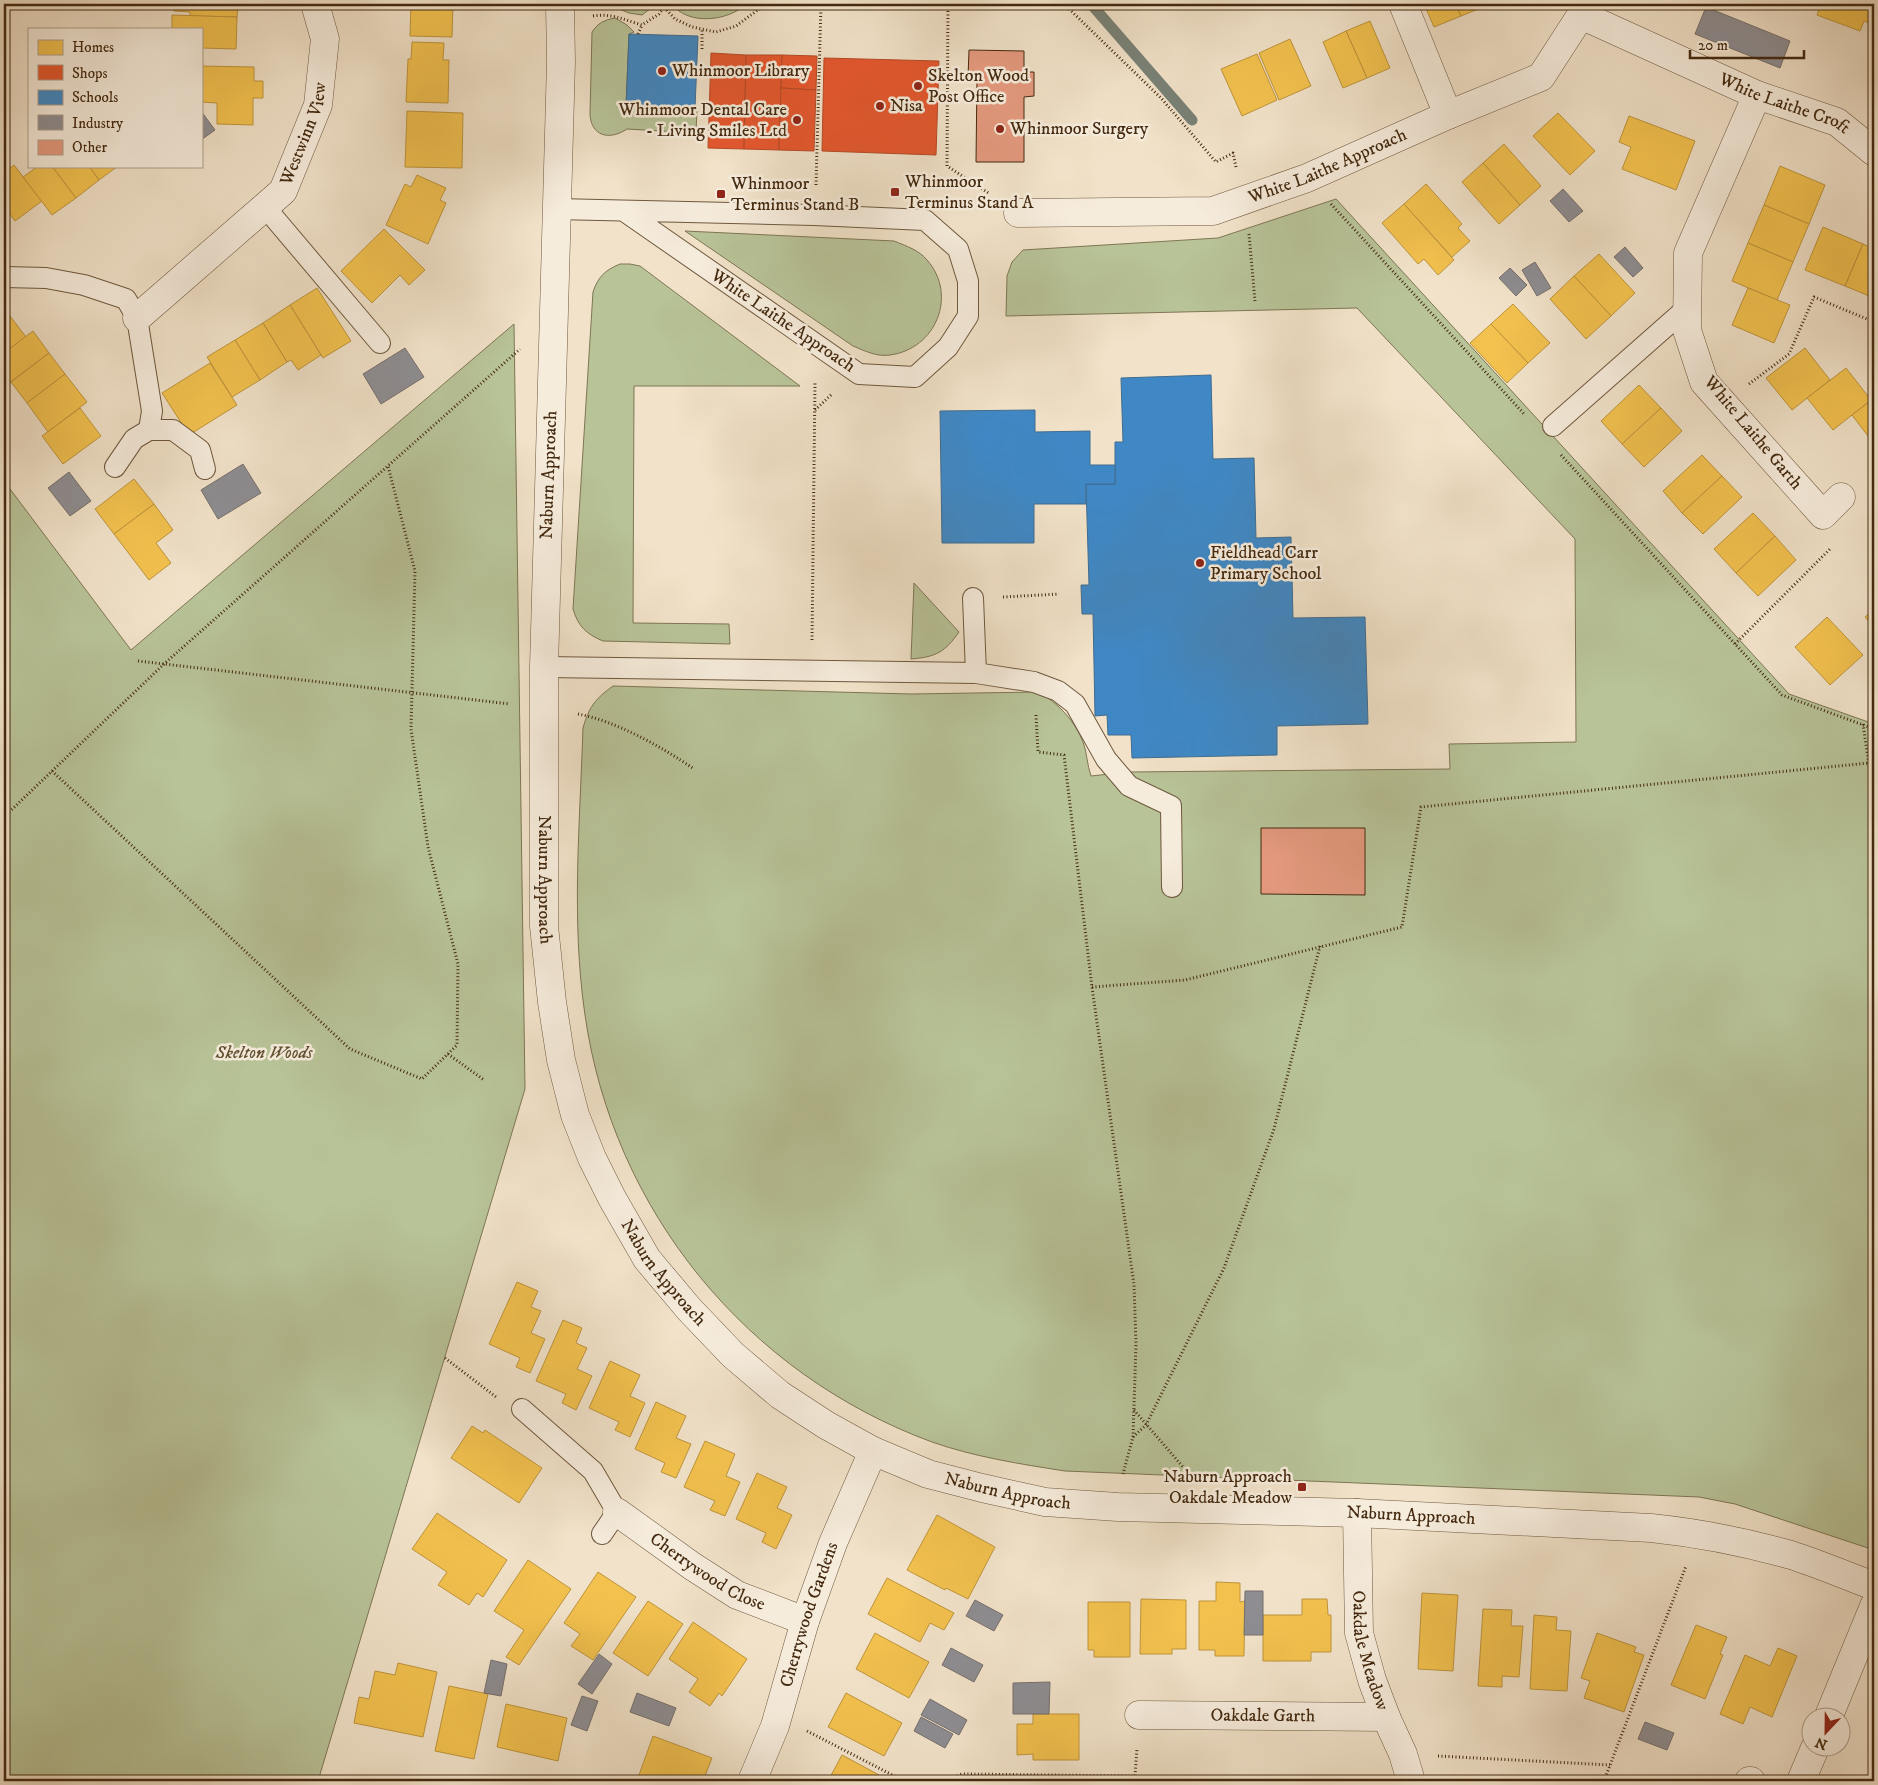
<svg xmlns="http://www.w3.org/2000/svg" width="1878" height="1785" font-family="'IM FELL DW Pica',serif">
  <rect width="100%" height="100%" fill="#f1e2c9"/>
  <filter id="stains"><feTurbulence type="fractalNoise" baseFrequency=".004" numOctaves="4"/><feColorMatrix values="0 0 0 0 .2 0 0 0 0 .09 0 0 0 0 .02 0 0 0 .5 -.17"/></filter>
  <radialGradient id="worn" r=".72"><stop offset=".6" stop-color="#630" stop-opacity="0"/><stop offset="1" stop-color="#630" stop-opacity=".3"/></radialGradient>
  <!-- green -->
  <g fill="#b8c398" stroke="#7e7654">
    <path d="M594,4H656L642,15L629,13L617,8L602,9Z"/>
    <path d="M672,4H746C729,21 688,26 672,4Z"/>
    <path d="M615,18L627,25L634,32L629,34L626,106L697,108L696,133L627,129C609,141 591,136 590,114L592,32C598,23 604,20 615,18Z"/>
    <path d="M1336,199L1789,694L1874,724V1550L1735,1504L1699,1497L1065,1471C1020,1464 975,1457 932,1442C747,1374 613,1211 585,1015C571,920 580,824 583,728C589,707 595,699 613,686L911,694L1039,692C1058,703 1075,721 1083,742C1087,752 1087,765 1091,776L1128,772L1450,769L1449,744L1576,742L1575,539L1357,308L1006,316L1007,276L1012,262L1023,250L1218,238Z"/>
    <path d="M685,231L894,241C906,246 919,250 927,260C958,295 936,349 890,355C877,357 865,351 853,346Z"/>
    <path d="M620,264H630L640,266L800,386H634L633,623L729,624L730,644L603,641C586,634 578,626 573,609L593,292C598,277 605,270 620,264Z"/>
    <path d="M514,324L525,1089L318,1781H17L4,1775V481L131,650Z"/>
    <path d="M914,583L959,632C945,652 936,657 911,659Z"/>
  </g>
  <!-- homes -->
  <g fill="#f2c14e" stroke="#be943b">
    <path d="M175,4H238L237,17L190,16V12L174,11Z"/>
    <path d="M411,4H453L452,37L410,36Z"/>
    <path d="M1424,4H1456L1461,16L1434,27Z"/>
    <path d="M1456,4H1488V5L1461,16Z"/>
    <path d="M1821,4H1874V25L1864,21L1860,31L1817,15Z"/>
    <path d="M172,15L237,17L236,49L201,48V29H172Z"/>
    <path d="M1370,21L1390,68L1367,78L1346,31Z"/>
    <path d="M1346,31L1367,78L1343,88L1323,42Z"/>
    <path d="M1290,39L1311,86L1279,100L1259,53Z"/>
    <path d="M412,42L444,43L443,60H449L448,103L406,102L408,59H411Z"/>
    <path d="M1257,54L1277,100L1242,116L1221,69Z"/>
    <path d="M201,66L254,67V81H263V98H253V125L217,124V103L201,102Z"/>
    <path d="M407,111L463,113L462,168L405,167Z"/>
    <path d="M1558,113L1595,151L1570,175L1533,136Z"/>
    <path d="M1629,116L1695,141L1676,190L1622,169L1631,147L1619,142Z"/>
    <path d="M1504,144L1541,186L1520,205L1483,163Z"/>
    <path d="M1483,163L1520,205L1499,224L1462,182Z"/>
    <path d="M14,165L42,201L15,221L4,206V173Z"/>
    <path d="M38,166H52L76,198L52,215L23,177Z"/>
    <path d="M52,166H89L99,180L76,198Z"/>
    <path d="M89,166H118L99,180Z"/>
    <path d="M1780,166L1825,185L1809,224L1764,205Z"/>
    <path d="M417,175L446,188L440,200L446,203L428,244L386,225L405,184L411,187Z"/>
    <path d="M1426,184L1462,224L1458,228L1470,241L1452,257L1404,204Z"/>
    <path d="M1404,204L1454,260L1438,275L1424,259L1418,264L1382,223Z"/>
    <path d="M1764,205L1809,224L1793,262L1748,243Z"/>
    <path d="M1823,227L1863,244L1845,286L1805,270Z"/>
    <path d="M384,229L425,270L409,285L400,275L372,303L341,271Z"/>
    <path d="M1748,243L1793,262L1777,300L1732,281Z"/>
    <path d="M1863,244L1874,249V298L1845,286Z"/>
    <path d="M1599,254L1635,293L1611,316L1574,276Z"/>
    <path d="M1574,276L1611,316L1586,339L1550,299Z"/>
    <path d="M317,288L351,341L323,358L290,305Z"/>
    <path d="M1748,288L1790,305L1774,343L1732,325Z"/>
    <path d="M1513,304L1550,343L1528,363L1491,324Z"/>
    <path d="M290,305L321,355L298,370L291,360L287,362L263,323Z"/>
    <path d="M4,308L26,337L4,353Z"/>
    <path d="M263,323L287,362L260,380L235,340Z"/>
    <path d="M1491,324L1528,363L1507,383L1470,343Z"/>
    <path d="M33,331L49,353L4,387V353Z"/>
    <path d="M235,340L260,380L232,397L207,357Z"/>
    <path d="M1805,348L1830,380L1792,410L1766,378Z"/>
    <path d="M49,353L65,374L27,403L11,382Z"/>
    <path d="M210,363L237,405L189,435L162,393Z"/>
    <path d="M1846,368L1871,400L1833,430L1807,398Z"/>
    <path d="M65,374L87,402L48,432L27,403Z"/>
    <path d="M1639,385L1661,408L1622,444L1601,421Z"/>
    <path d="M1874,398V444L1852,415Z"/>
    <path d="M80,408L101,436L63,464L42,436Z"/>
    <path d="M1661,408L1682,431L1644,467L1622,444Z"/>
    <path d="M1702,455L1722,476L1682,513L1663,491Z"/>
    <path d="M1722,476L1742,497L1703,534L1682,513Z"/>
    <path d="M134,479L154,504L114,534L95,509Z"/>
    <path d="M154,504L173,530L156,543L171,563L149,580L114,534Z"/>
    <path d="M1753,513L1775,536L1736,573L1714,549Z"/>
    <path d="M1775,536L1796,560L1758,596L1736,573Z"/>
    <path d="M1874,609V627L1865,617Z"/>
    <path d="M1827,617L1863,655L1830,685L1795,647Z"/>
    <path d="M517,1282L538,1291L531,1307L541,1311L531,1333L545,1339L530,1373L516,1367L520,1358L489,1344Z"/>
    <path d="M563,1320L582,1328L576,1343L587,1348L577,1369L592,1376L576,1410L562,1403L566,1394L536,1381Z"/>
    <path d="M610,1361L640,1375L630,1396L645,1403L630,1437L615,1430L619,1422L589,1408Z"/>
    <path d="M656,1402L686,1416L676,1438L691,1444L676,1478L661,1472L665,1463L635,1449Z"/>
    <path d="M472,1426L483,1433L485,1430L542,1468L519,1503L451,1458Z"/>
    <path d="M705,1441L735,1454L726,1476L740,1482L725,1516L710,1510L715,1501L684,1487Z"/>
    <path d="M757,1473L787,1487L777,1508L792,1515L776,1549L762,1542L766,1533L736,1519Z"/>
    <path d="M437,1513L507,1560L483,1597L477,1593L469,1605L438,1585L447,1572L412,1549Z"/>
    <path d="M937,1515L995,1547L968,1599L946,1588L945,1590L907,1570Z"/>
    <path d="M528,1560L571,1589L519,1665L506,1657L524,1630L494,1611Z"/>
    <path d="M598,1572L636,1597L593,1660L571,1646L580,1634L564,1623Z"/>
    <path d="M887,1578L954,1613L944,1630L930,1623L920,1642L868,1614Z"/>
    <path d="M1216,1582L1240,1583V1602L1245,1601L1244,1656H1215V1650H1199V1601H1216Z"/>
    <path d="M1422,1593L1458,1595L1453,1671L1418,1669Z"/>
    <path d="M1141,1599L1186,1600V1649H1172V1654H1140Z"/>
    <path d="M1302,1599H1327L1328,1615H1331V1652H1311V1661H1263V1615H1302Z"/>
    <path d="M648,1601L683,1624L648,1676L613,1653Z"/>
    <path d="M1088,1602H1130V1657H1094V1650H1088Z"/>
    <path d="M1483,1609L1512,1610L1511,1626H1523L1519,1677L1502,1676V1687L1478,1686Z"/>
    <path d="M1534,1615L1557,1617L1556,1630L1571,1631L1567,1691L1530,1689Z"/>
    <path d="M693,1622L747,1659L722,1696L719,1693L710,1706L689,1692L698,1679L669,1659Z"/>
    <path d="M1696,1625L1727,1637L1720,1654L1723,1655L1705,1699L1671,1685Z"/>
    <path d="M875,1633L929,1662L909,1698L856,1669Z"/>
    <path d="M1597,1633L1636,1647L1634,1652L1644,1655L1624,1712L1584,1698L1590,1681L1581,1678Z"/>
    <path d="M1778,1648L1797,1656L1772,1717L1750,1707L1743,1724L1720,1714L1745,1655L1770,1666Z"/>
    <path d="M398,1663L437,1672L423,1737L354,1723L359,1697L369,1699L375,1671L395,1675Z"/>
    <path d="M449,1686L488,1694L474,1759L435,1751Z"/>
    <path d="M846,1693L902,1723L884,1756L828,1727Z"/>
    <path d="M506,1704L567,1718L558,1761L497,1747Z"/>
    <path d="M1033,1714H1079V1760H1033V1754L1017,1755V1724H1033Z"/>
    <path d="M653,1736L712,1758L703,1781H657L639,1775Z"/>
    <path d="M842,1755L879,1775L876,1781H828Z"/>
    <path d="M1321,1776L1364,1777V1781H1321Z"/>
    <path d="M1258,1779L1303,1781H1258Z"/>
  </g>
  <!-- shops -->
  <g fill="#e4572e" stroke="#b44a25">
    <path d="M711,53L746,55L744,149L708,148Z"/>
    <path d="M746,55H782L779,150L744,149Z"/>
    <path d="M782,55L817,56L816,90L781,88Z"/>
    <path d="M824,58L939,61L936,155L822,151Z"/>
    <path d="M781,88L816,90L814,151L779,150Z"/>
  </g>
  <!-- schools -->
  <g fill="#3f88c5" stroke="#406c8f">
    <path d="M629,34L698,36L695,108L626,106Z"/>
    <path d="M1211,375L1213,459L1254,458L1256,538L1291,537L1293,618L1365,617L1368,724L1277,726V755L1132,758L1131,735H1108L1107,715L1095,716L1093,614H1082L1081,585H1089L1086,484H1115V442H1123L1121,378Z"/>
    <path d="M1035,410V432L1090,431V465H1115V484H1086V504H1034V543H942L940,411Z"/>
  </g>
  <!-- industry -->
  <g fill="#8d8d92" stroke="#776f6b">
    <path d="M1706,7L1790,41L1780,68L1695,34Z"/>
    <path d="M201,111L215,130L201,140Z"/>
    <path d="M1563,189L1583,211L1569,222L1550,201Z"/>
    <path d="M1625,247L1643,268L1633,277L1614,257Z"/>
    <path d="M1535,262L1551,288L1537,296L1522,270Z"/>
    <path d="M1510,268L1527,285L1516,296L1499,278Z"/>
    <path d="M405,348L424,377L381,404L363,374Z"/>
    <path d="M243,464L261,493L218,519L201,490Z"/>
    <path d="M69,472L91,501L70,516L48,488Z"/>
    <path d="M1245,1591H1263V1635H1244Z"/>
    <path d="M975,1600L1003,1615L994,1631L966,1616Z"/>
    <path d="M951,1648L983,1665L974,1682L942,1665Z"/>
    <path d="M599,1654L612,1664L592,1694L578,1684Z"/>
    <path d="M491,1660L507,1664L501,1696L484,1693Z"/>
    <path d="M1050,1682L1049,1714H1013V1683Z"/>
    <path d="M637,1693L676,1708L669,1726L630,1712Z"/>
    <path d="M582,1696L598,1701L587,1731L571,1725Z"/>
    <path d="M930,1699L967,1720L959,1735L921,1715Z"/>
    <path d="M921,1717L953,1734L945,1748L914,1731Z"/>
    <path d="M1645,1722L1674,1733L1667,1750L1638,1739Z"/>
  </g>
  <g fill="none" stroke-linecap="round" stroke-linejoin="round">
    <!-- stream -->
    <path stroke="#798277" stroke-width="11" d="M1091,4L1192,120"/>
  </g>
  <!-- building -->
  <g fill="#e4997e" stroke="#442a10">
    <path d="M969,50L1024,51V72H1034V96L1024,97V162H976L977,77H968Z"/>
    <path d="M1261,828H1365V895L1261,894Z"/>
  </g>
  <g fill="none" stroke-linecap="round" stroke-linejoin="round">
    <defs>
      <g id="lane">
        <path d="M265,207L380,343"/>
        <path d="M556,209L814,215L925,220L958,249L968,281V316L948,347L915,377L859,374L624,211"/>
        <path d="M4,277L46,278L84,285L126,299L137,318L152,411L149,430"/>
        <path d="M1553,426L1688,307"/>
        <path d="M115,467L134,439L149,430H173L200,450L205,469"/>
        <path d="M544,667L976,673L973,598"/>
        <path d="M976,673L1034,682L1058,691L1075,704L1106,759L1129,786L1171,806L1172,887"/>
        <path d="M522,1409L593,1471L617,1512L602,1534"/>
      </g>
      <g id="street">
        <path id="s1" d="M560,4L561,62L544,667V926L552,1002L561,1060L575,1115L592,1158L612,1198L647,1259L689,1309L733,1355L780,1395L826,1425L873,1451L928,1474L982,1488L1045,1502L1118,1507L1357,1513L1651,1528C1699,1533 1745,1542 1791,1555C1819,1564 1847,1576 1874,1586"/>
        <path d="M1403,4L1448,115"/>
        <path id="s2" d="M1581,15L1757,95L1837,122L1874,152"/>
        <path d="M1757,95L1688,253L1687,330L1704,382L1823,515L1841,497"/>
        <path id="s3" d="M1018,213L1213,211L1307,178L1448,115L1541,77L1581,15L1585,4"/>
        <path id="s4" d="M137,318L283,191L318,105L325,39L315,4"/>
        <path id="s5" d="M617,1512L692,1566L737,1595L805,1621"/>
        <path id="s6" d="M1357,1513L1359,1633L1372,1680L1386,1717L1403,1754L1411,1781"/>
        <path id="s7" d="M1139,1715L1386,1717"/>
        <path d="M1828,1718L1874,1606"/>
        <path id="s8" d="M752,1781L775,1726L805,1621L833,1543L873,1451"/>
        <path d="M1749,1781H1751"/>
        <path d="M1801,1781L1815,1748"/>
      </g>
    </defs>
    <!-- lane casing -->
    <use href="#lane" stroke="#6f583e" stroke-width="22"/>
    <!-- street casing -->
    <use href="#street" stroke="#6f583e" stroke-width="29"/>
    <!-- path -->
    <g stroke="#442a10" stroke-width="3" stroke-dasharray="1 2.5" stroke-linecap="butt">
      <path d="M664,4V7L675,19L692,27L716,32L736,26L759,9L781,4"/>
      <path d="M948,4L947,166L990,194"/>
      <path d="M1064,4L1161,98L1216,162L1233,153L1236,167"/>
      <path d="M912,5L948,4"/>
      <path d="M593,16C611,13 625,20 642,25L659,14L664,7"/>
      <path d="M638,34L642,25"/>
      <path d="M702,49V30"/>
      <path d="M816,185L821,4"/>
      <path d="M1331,204L1525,415"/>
      <path d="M1249,234L1255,301"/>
      <path d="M1749,384L1789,354L1814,297L1874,322"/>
      <path d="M815,410L832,394"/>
      <path d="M1561,455L1782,695L1874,729"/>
      <path d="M1003,597L1059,594"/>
      <path d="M812,640L815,381"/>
      <path d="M1735,644L1830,549"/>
      <path d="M138,661L510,704"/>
      <path d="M578,714C616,721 662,747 694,769"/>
      <path d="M1036,715L1038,752L1064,755L1092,987L1134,1285L1136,1344L1133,1437L1123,1474"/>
      <path d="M1863,724L1874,799"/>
      <path d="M52,771L350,1049L422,1079L457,1045L458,964L428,847L411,729L415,571L388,466"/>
      <path d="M4,817L164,664L520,349"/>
      <path d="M1092,987L1185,980L1402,927L1421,807L1869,763"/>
      <path d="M448,1054L484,1080"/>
      <path d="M445,1358L496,1397"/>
      <path d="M1134,1410L1189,1474"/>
      <path d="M1133,1437L1146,1425L1224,1268L1274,1129L1320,946"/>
      <path d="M807,1731L904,1781"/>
      <path d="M1438,1756L1610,1765"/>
      <path d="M953,1781L955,1777L962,1774L1135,1776L1137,1748"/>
      <path d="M1604,1781L1686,1566"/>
    </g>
    <!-- lane -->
    <use href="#lane" stroke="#f6ecdc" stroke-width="20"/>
    <!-- street -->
    <use href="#street" stroke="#f6ecdc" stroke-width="28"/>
  </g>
  <!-- markers -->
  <g fill="#8f2418" stroke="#f6ecdc" stroke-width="2">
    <circle cx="662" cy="71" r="5"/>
    <circle cx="918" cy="86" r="5"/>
    <circle cx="880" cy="106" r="5"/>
    <circle cx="797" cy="120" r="5"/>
    <circle cx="1000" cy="129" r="5"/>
    <rect x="890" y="187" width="10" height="10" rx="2.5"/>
    <rect x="716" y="189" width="10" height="10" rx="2.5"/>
    <circle cx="1200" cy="563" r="5"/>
    <rect x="1297" y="1482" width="10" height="10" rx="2.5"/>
  </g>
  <g text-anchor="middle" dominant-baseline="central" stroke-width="5" stroke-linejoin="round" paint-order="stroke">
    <!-- poi labels -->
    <g font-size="18" fill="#442a10" stroke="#f6ecdc" text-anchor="start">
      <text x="672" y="71">Whinmoor Library</text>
      <text x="928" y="76">Skelton Wood<tspan x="928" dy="21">Post Office</tspan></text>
      <text x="890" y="106">Nisa</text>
      <text x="787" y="110" text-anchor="end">Whinmoor Dental Care<tspan x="787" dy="21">- Living Smiles Ltd</tspan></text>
      <text x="1010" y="129">Whinmoor Surgery</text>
      <text x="905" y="182">Whinmoor<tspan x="905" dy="21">Terminus Stand A</tspan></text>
      <text x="731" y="184">Whinmoor<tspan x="731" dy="21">Terminus Stand B</tspan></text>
      <text x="1210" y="553">Fieldhead Carr<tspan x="1210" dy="21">Primary School</tspan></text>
      <text x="1292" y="1477" text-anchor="end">Naburn Approach<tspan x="1292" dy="21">Oakdale Meadow</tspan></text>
    </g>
    <!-- street labels -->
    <g font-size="18" fill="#442a10" stroke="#f6ecdc">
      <text stroke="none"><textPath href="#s2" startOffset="222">White Laithe Croft</textPath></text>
      <text stroke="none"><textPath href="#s4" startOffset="255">Westwinn View</textPath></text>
      <text stroke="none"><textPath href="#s3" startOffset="318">White Laithe Approach</textPath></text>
      <text transform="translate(783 321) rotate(34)">White Laithe Approach</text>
      <text transform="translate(1753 433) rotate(50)">White Laithe Garth</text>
      <text transform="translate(549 475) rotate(-88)">Naburn Approach</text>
      <text stroke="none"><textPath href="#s1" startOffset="876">Naburn Approach</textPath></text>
      <text stroke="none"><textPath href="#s1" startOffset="1296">Naburn Approach</textPath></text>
      <text stroke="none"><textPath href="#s1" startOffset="1716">Naburn Approach</textPath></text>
      <text stroke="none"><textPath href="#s1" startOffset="2121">Naburn Approach</textPath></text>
      <text stroke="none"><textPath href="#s5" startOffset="109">Cherrywood Close</textPath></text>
      <text stroke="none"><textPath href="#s8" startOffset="176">Cherrywood Gardens</textPath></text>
      <text stroke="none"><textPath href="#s6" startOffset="139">Oakdale Meadow</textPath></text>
      <text stroke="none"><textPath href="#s7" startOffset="124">Oakdale Garth</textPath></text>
    </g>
    <!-- park labels -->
    <g font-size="18" font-style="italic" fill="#615032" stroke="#f6ecdc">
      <text x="264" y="1053">Skelton Woods</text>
    </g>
  </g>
  <!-- margin -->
  <rect width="1878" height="1785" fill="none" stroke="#f1e2c9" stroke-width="20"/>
  <rect x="5" y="5" width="1868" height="1775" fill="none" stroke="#442a10" stroke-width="2.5"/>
  <rect x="10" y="10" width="1858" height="1765" fill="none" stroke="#442a10"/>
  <!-- legend -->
  <rect x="28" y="28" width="175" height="140" fill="#f6ecdc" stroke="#af9e8a"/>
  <rect x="38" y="40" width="25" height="15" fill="#f2c14e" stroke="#af9e8a"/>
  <text x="72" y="52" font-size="15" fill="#442a10">Homes</text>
  <rect x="38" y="65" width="25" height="15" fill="#e4572e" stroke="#af9e8a"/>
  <text x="72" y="78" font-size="15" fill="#442a10">Shops</text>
  <rect x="38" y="90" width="25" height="15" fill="#3f88c5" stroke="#af9e8a"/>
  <text x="72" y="102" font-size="15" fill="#442a10">Schools</text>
  <rect x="38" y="115" width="25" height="15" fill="#8d8d92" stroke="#af9e8a"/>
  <text x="72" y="128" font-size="15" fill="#442a10">Industry</text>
  <rect x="38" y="140" width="25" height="15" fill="#e4997e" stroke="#af9e8a"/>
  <text x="72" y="152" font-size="15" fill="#442a10">Other</text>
  <!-- north arrow -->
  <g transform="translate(1826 1732) rotate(202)"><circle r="24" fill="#f6ecdc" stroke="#af9e8a"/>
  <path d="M0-4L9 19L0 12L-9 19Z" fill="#8f2418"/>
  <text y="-8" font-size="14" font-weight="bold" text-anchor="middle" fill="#442a10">N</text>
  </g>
  <!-- scale -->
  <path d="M1690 50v8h114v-8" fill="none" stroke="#442a10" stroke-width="2.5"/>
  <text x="1698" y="50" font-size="15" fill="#442a10" stroke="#f6ecdc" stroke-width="4" paint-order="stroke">20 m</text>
  <rect width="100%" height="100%" filter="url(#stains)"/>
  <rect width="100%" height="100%" fill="url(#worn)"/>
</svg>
